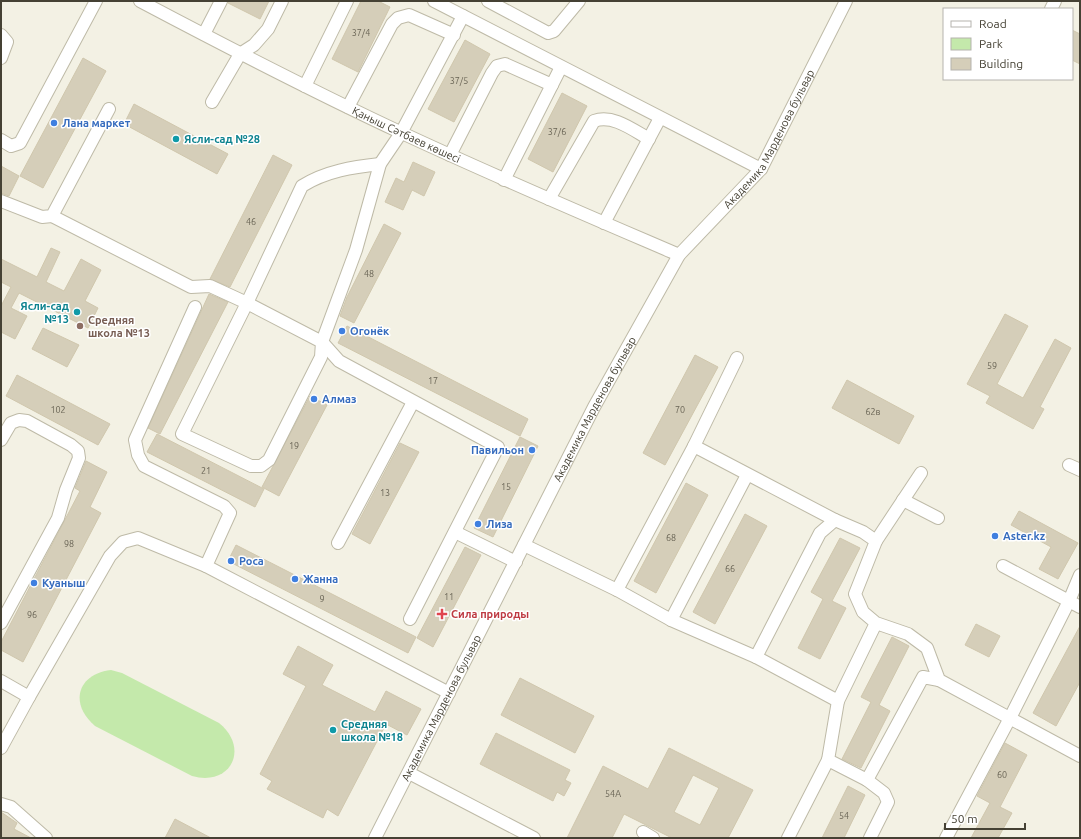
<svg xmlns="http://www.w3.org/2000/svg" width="1081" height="839" font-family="Ubuntu,sans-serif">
  <rect width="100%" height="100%" fill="#f3f1e4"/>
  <!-- green -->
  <path fill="#c4e9ab" d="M111,670L122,673L219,723C250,748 231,787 192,776L95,726C69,704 77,674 111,670Z"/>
  <!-- building -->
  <g fill="#d5ceb9" stroke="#d0c7ad" fill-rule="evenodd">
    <path d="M228,1H269L260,19L228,3Z"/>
    <path d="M361,1H378L390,7L358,72L332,59Z"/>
    <path d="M1072,30L1080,34V64L1072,60Z"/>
    <path d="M465,40L490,54L454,122L428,109Z"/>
    <path d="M83,58L106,71L43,188L20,176Z"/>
    <path d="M562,93L587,106L553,172L528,159Z"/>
    <path d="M134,104L228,154L217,174L124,124Z"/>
    <path d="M273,155L292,165L230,287L210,279Z"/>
    <path d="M413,162L435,172L424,196L412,190L403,210L385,202L396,178L404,182Z"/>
    <path d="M1,166L19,176L9,196L1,193Z"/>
    <path d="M384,224L401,233L354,323L340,316L347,297Z"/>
    <path d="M51,248L60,252L46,282L64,291L81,259L101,270L85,301L98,308L88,328L19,293L11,308L27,316L15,339L1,332V306L11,287L1,282V259L37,277Z"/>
    <path d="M209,294L228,302L160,434L148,428Z"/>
    <path d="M1005,314L1028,326L997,384L1023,398L1055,339L1071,348L1040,407L1044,409L1033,429L986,403L990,396L967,384Z"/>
    <path d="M347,326L528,419L520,436L338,343Z"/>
    <path d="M43,328L79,345L67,367L32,349Z"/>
    <path d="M695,355L718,367L665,465L643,453Z"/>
    <path d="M17,375L110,424L98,445L6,396Z"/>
    <path d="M847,380L914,416L899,444L832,408Z"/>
    <path d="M310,396L327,405L279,496L262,487Z"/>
    <path d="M157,434L264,489L255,507L147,452Z"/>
    <path d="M520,437L538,446L493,537L474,528Z"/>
    <path d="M400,443L419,452L370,544L352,534Z"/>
    <path d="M86,461L107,472L90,507L101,513L23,662L1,650V642L80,491L75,488Z"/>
    <path d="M686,483L708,495L656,593L634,581Z"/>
    <path d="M1019,511L1078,543L1058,579L1039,569L1051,547L1011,525Z"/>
    <path d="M745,514L767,526L715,624L693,612Z"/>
    <path d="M840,538L860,548L832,601L846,608L820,659L798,648L823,599L811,592Z"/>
    <path d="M236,545L416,637L408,653L228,561Z"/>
    <path d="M465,547L481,555L433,647L417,638Z"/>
    <path d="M976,624L1000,636L989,657L965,645Z"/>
    <path d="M1080,626V682L1056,726L1033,713Z"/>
    <path d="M892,637L909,646L879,705L890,711L861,768L842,759L871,702L861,697Z"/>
    <path d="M298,646L333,665L322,685L375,712L386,691L421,709L407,735L386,724L338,816L327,809L323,818L267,789L272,781L260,774L306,686L283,674Z"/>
    <path d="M520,678L594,716L575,753L501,715Z"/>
    <path d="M496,733L570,770L565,780L571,783L564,796L557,792L553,801L480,764Z"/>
    <path d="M1005,743L1027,755L1000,807L1012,813L998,838H971L990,803L977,796Z"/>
    <path d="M669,748L753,790L728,838H672L624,814L612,838H567L603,766L648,789ZM693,775L719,788L700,825L674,812Z"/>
    <path d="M848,786L865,795L844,838H822Z"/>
    <path d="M1,812L17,823L14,829L31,838H1Z"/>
    <path d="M175,819L211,838H165Z"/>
  </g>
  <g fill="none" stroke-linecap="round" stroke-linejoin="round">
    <defs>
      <g id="minor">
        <path id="s1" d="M140,1C227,47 314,92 402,133C494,176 586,215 679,255"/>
        <path d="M434,1L761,169"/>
        <path d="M488,1L548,33L554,31L579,1"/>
        <path d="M1051,9L1055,1"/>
        <path d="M204,34L221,1"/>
        <path d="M1,35L7,42L1,58"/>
        <path d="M305,86L347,1"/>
        <path d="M212,102L240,54L254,45L268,29L282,1"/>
        <path d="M348,107L392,24L398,18L409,15L454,35"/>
        <path d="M1,140L11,146L20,143L96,1"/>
        <path d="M450,155L492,73L497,66L505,64L552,85"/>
        <path d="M504,180L561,67"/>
        <path d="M549,199L594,121C613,114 633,130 649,139"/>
        <path d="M1,201L42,217L52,216L109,109"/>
        <path d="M52,216L191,287L210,286L247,303L322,342L321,357L269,460L261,466H251L182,434L247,303L302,186C326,171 353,167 380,164"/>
        <path d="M604,223L660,118"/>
        <path d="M195,307L135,440L138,455L144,466L224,506L230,513L206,566L449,693"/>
        <path d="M1,440L11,423L19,420L27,421L71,445L78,451L79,458L66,490L58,518L1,623"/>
        <path d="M694,446L737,358"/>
        <path d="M1069,465L1080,470"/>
        <path d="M903,500L938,518"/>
        <path d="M455,532L516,562"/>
        <path d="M876,541L921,473"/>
        <path d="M338,543L413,402"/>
        <path d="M524,545L617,590L671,620L756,657"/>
        <path d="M1003,566L1080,607"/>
        <path d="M617,590L694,446L835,520"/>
        <path d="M410,619L498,447L339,361L322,342L356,250L380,164L401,133L463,16"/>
        <path d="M671,620L747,475"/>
        <path d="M876,623L838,701L756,657L820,533L835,520L863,532L876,541L855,594L863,612L876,623L908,634L927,648L939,680L1080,756"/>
        <path d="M1,681L29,697L1,748"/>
        <path d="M29,697L110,556L123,542L138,538L206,566"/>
        <path d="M838,701L828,760L867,780L923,677L939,680"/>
        <path d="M409,773L534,838"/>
        <path d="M867,780L884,793L888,802L870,838"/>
        <path d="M1,804L11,807L46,838"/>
        <path d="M643,832L653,838"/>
        <path id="s2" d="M375,838L594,407L679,255L761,169L846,1"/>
        <path d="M788,838L828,760"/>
        <path d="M946,838L1010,718L1069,601L1080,575"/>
      </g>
    </defs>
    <!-- minor casing -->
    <use href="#minor" stroke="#bebaa7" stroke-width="14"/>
    <!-- minor -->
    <use href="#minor" stroke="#fff" stroke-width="12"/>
  </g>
  <!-- markers -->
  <g fill="#3f7fe0" stroke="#fff" stroke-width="1.5">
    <circle cx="54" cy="123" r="4"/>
    <circle cx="342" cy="331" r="4"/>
    <circle cx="314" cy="399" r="4"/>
    <circle cx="532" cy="450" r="4"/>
    <circle cx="478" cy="524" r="4"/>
    <circle cx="995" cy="536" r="4"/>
    <circle cx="231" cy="561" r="4"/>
    <circle cx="295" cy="579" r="4"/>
    <circle cx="34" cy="583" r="4"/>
  </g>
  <g fill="#0f9aa8" stroke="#fff" stroke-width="1.5">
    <circle cx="176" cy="139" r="4"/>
    <circle cx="77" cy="312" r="4"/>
    <circle cx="333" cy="730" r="4"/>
  </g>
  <circle fill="#8d6e63" stroke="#fff" stroke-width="1.5" cx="80" cy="326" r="4"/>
  <path fill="#e0444e" stroke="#fff" stroke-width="1.5" d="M440 608h4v4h4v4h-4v4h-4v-4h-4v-4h4z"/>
  <g text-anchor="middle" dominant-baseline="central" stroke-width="3" stroke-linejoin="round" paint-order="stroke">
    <!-- number labels -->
    <g font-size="9" fill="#696455">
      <text x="361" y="33">37/4</text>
      <text x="459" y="81">37/5</text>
      <text x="557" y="132">37/6</text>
      <text x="251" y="222">46</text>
      <text x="369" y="274">48</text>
      <text x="992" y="366">59</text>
      <text x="433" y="381">17</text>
      <text x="58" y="410">102</text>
      <text x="680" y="410">70</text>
      <text x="873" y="412">62в</text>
      <text x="294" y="446">19</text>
      <text x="206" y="471">21</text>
      <text x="506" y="487">15</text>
      <text x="385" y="493">13</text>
      <text x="671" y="538">68</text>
      <text x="69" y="544">98</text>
      <text x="730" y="569">66</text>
      <text x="449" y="597">11</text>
      <text x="322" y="599">9</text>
      <text x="32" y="615">96</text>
      <text x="1002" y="775">60</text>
      <text x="613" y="794">54А</text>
      <text x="844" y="816">54</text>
    </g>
    <!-- shop labels -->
    <g font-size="11" font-weight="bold" fill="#366cbe" stroke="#fff" text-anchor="start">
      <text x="62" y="123">Лана маркет</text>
      <text x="350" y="331">Огонёк</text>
      <text x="322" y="399">Алмаз</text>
      <text x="524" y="450" text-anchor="end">Павильон</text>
      <text x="486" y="524">Лиза</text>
      <text x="1003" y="536">Aster.kz</text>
      <text x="239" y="561">Роса</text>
      <text x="303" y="579">Жанна</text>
      <text x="42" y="583">Куаныш</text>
    </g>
    <!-- street labels -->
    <g font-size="11" fill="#454134" stroke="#fff">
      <text stroke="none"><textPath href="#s1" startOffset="298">Қаныш Сәтбаев көшесі</textPath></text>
      <text stroke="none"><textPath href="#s2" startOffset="806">Академика Марденова бульвар</textPath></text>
      <text stroke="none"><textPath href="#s2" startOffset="482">Академика Марденова бульвар</textPath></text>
      <text stroke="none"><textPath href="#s2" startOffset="146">Академика Марденова бульвар</textPath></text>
    </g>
    <!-- culture labels -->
    <g font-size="11" font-weight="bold" fill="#0d838f" stroke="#fff" text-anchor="start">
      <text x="184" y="139">Ясли-сад №28</text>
      <text x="69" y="306" text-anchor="end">Ясли-сад<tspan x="69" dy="13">№13</tspan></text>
      <text x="341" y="724">Средняя<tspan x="341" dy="13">школа №18</tspan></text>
    </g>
    <!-- education labels -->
    <g font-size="11" font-weight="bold" fill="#785e54" stroke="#fff" text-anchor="start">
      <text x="88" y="320">Средняя<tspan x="88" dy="13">школа №13</tspan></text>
    </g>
    <!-- health labels -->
    <g font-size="11" font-weight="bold" fill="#be3a42" stroke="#fff" text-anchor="start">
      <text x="451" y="614">Сила природы</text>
    </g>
  </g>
  <!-- border -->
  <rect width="1081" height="839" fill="none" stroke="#454134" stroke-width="4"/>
  <!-- legend -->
  <rect x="943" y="8" width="130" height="72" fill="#ffffff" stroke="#b5b3ae"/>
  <rect x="951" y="21" width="20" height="6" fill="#ffffff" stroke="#b5b3ae"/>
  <text x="979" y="28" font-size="12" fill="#454134">Road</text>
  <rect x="951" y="38" width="20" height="12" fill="#c4e9ab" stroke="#b5b3ae"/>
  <text x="979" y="48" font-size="12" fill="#454134">Park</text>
  <rect x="951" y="58" width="20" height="12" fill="#d5ceb9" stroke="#b5b3ae"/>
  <text x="979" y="68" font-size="12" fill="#454134">Building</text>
  <!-- scale -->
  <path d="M945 823v6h80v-6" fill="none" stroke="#454134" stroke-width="2"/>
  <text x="951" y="823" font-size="12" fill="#454134" stroke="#ffffff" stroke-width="3" paint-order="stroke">50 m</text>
</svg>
